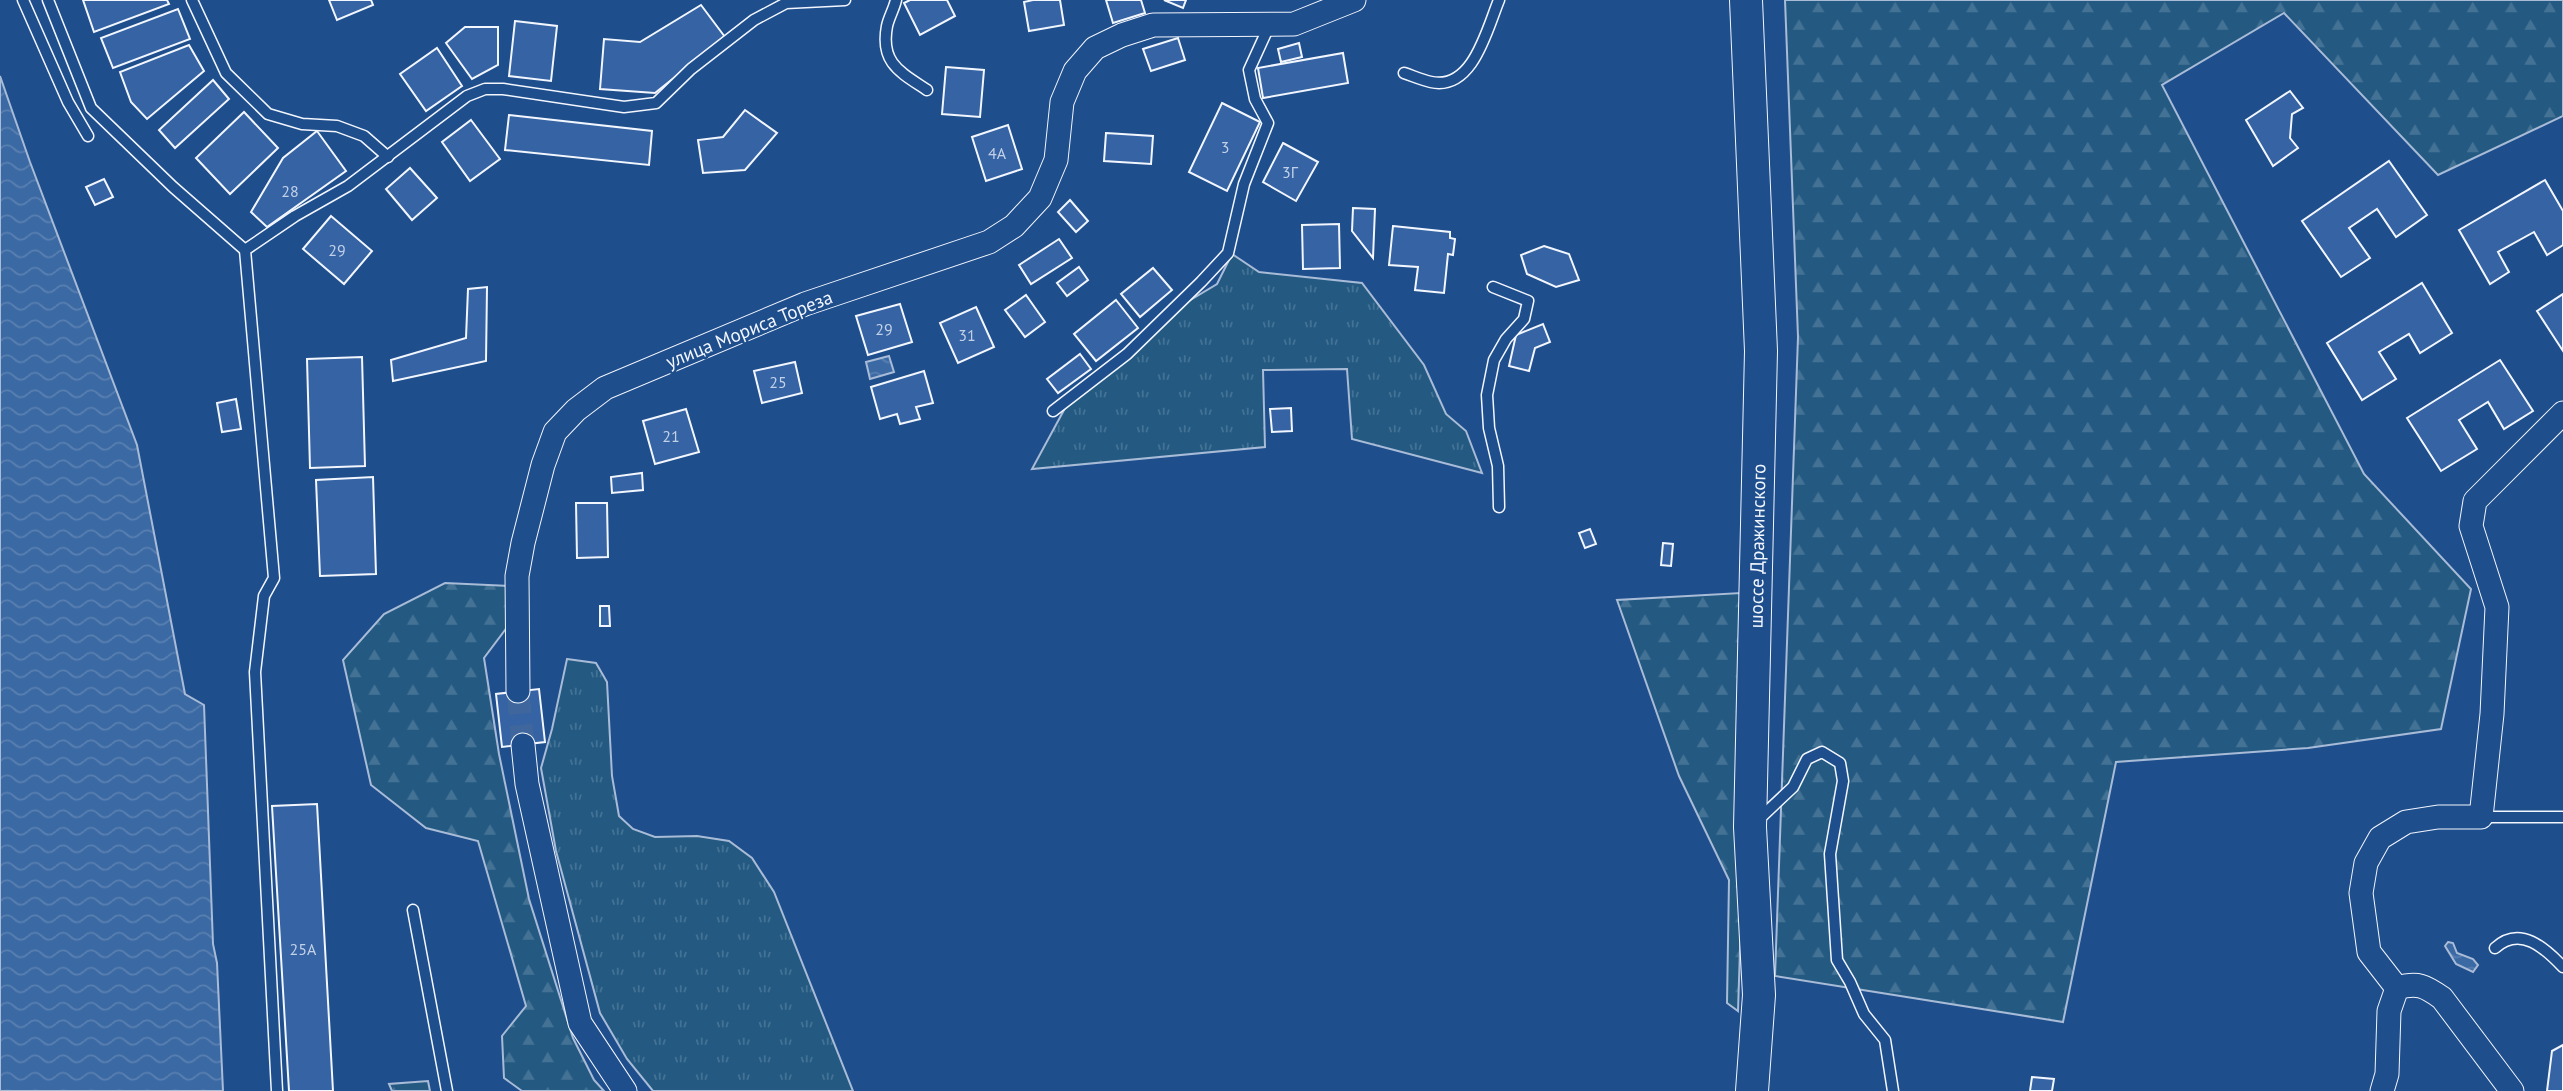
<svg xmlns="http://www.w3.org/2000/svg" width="2563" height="1091" font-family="'PT Sans',sans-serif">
  <defs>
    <pattern id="grass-tufts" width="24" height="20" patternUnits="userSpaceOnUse" patternTransform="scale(1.75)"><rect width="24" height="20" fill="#245a82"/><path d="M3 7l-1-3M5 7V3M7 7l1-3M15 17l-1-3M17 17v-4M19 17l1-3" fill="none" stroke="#447295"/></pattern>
    <pattern id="forest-firs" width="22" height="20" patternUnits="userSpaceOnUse" patternTransform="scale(1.75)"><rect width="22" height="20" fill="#245a82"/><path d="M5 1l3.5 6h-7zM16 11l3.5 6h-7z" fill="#447295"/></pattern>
    <pattern id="water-waves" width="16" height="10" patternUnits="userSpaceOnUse" patternTransform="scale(1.75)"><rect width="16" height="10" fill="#3b69a3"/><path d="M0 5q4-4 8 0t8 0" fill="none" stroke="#587fb1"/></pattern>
  </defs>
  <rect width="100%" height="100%" fill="#1f4e8c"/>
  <!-- grass -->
  <g fill="url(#grass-tufts)" stroke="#a8bbd7" stroke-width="2">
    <path d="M1232,254L1259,272L1362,283L1424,365L1446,414L1466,431L1482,473L1352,439L1347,369L1263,370L1265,447L1032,469L1070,399L1157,320L1217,284Z"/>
    <path d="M567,659L596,663L607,682L612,776L619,816L633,829L655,837L697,836L729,841L752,858L774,892L853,1091H653L627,1059L600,1013L556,851L541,768L552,729Z"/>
  </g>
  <!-- forest -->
  <g fill="url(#forest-firs)" stroke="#a8bbd7" stroke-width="2">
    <path d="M1785,0H2563V116L2438,175L2284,13L2162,85L2364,474L2471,589L2441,729L2308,748L2116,762L2063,1022L1775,976L1798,337Z"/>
    <path d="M445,583L511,586V622L484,658L499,754L529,899L573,1038L594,1080L604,1091H522L504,1078L502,1036L526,1006L478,841L426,828L371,785L343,660L384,614Z"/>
    <path d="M1741,593L1745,796L1738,1011L1727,1003L1729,880L1679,776L1617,600Z"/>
    <path d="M428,1081L430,1091H392L389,1084Z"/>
  </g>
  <!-- water -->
  <g fill="url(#water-waves)" stroke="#a8bbd7" stroke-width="2">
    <path d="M0,76L30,162L137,445L185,694L204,705L213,944L217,963L223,1091H0Z"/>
    <path d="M889,356L894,372L870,379L866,362Z"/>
    <path d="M2448,942L2453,943L2457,953L2473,959L2478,965L2473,972L2456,964L2445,946Z"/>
  </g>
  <!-- building -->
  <g fill="#3563a3" stroke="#f2f6ff" stroke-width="2">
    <path d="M83,0H167L169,4L94,32Z"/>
    <path d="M329,0H371L373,5L337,20Z"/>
    <path d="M910,0H947L955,16L920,35L904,3Z"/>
    <path d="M1033,0H1060L1064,25L1029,31L1024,2Z"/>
    <path d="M1106,0H1141L1145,13L1113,23Z"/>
    <path d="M1164,0H1186L1183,8Z"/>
    <path d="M701,5L725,37L655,93L600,89L604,39L640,42Z"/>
    <path d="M178,9L190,39L113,68L101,38Z"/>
    <path d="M515,21L557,26L551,81L509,76Z"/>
    <path d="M465,27H498V65L472,79L446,43Z"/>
    <path d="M1178,38L1185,60L1151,71L1143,49Z"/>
    <path d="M1299,43L1302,57L1281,62L1278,49Z"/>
    <path d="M189,45L204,71L147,119L131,102L120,72Z"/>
    <path d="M437,48L462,86L426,111L400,74Z"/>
    <path d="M1343,53L1348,83L1263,98L1258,68Z"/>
    <path d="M946,67L984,70L980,117L942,114Z"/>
    <path d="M213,80L229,99L175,148L159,130Z"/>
    <path d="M2290,91L2303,108L2292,114L2290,138L2298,148L2273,166L2246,120Z"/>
    <path d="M1222,103L1260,122L1227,191L1189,172Z"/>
    <path d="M745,110L777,133L745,170L703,173L698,140L723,137Z"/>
    <path d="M244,112L278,148L230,194L196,158Z"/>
    <path d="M509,115L652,131L649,165L505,150Z"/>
    <path d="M471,120L500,159L470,181L442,142Z"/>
    <path d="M1008,125L1022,169L986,181L972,137Z"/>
    <path d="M317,131L346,171L267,227L251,212L283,158Z"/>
    <path d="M1106,133L1153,136L1151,164L1104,161Z"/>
    <path d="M1283,143L1318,162L1296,201L1263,182Z"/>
    <path d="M2389,161L2427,215L2396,237L2377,209L2349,228L2370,258L2341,277L2302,221Z"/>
    <path d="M410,168L437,198L412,220L386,189Z"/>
    <path d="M104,179L113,197L95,205L86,187Z"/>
    <path d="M2545,180L2563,211V245L2547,255L2534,232L2498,252L2509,272L2490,284L2459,230Z"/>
    <path d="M1070,200L1088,221L1076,232L1058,212Z"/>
    <path d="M1353,208L1375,209L1373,258L1352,231Z"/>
    <path d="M331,216L372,251L344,284L303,249Z"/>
    <path d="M1339,224L1340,268L1303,269L1302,225Z"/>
    <path d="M1393,226L1450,232V238L1455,239L1453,255L1448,254L1444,293L1415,290L1418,267L1389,265Z"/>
    <path d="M1059,239L1072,258L1031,284L1019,265Z"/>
    <path d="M1544,246L1569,254L1579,280L1556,287L1527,274L1521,255Z"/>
    <path d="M1079,267L1088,280L1067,296L1057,283Z"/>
    <path d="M1153,268L1172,290L1140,317L1121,294Z"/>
    <path d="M2422,283L2452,333L2420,353L2409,334L2379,352L2396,379L2362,400L2327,343Z"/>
    <path d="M487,287L486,361L393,381L391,360L466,338L468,289Z"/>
    <path d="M2563,294V351L2537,311Z"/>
    <path d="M1026,295L1045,322L1025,337L1005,310Z"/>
    <path d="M1116,300L1138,328L1096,361L1074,334Z"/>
    <path d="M900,304L912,342L868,355L856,316Z"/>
    <path d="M976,307L994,347L958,363L940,323Z"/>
    <path d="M1543,324L1550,342L1535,348L1529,371L1509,366L1516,335Z"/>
    <path d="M1080,354L1091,369L1058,393L1047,379Z"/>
    <path d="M362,357L365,466L310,468L307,359Z"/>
    <path d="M2500,360L2533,411L2504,429L2488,402L2459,420L2477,449L2441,471L2407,418Z"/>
    <path d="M795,362L802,393L762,403L754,371Z"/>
    <path d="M924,371L933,403L916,407L920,419L900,424L897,414L880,419L871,387Z"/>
    <path d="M236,399L241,429L222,432L217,403Z"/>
    <path d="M1291,408L1292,431L1272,432L1270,409Z"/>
    <path d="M686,409L699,452L655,464L643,421Z"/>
    <path d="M642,473L643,490L612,493L611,477Z"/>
    <path d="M373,477L376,574L320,576L316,480Z"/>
    <path d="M576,503H607L608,557L577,558Z"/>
    <path d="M1590,529L1596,544L1585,548L1579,533Z"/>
    <path d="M1663,543L1673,544L1671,566L1661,565Z"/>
    <path d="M600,606H609L610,626H600Z"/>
    <path d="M539,689L545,742L502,747L496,694Z"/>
    <path d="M317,804L333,1091H289L272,806Z"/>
    <path d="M2563,1045V1091H2547L2552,1051Z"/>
    <path d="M2032,1077L2054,1079L2052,1091H2030Z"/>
  </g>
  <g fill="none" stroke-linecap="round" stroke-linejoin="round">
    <!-- minor-tunnel -->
    <path stroke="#3f679d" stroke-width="23" stroke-dasharray="23 11" stroke-linecap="butt" d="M518,691L523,745"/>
    <defs>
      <g id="service">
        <path d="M23,0L68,102L88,136"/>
        <path d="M48,0L91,108L173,187L245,250"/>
        <path d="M192,0L226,73L268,114L302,124L337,126L364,136L388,157"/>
        <path d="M896,0C894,9 889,17 887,26C880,63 900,72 927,90"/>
        <path d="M1404,73C1413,76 1422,80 1431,82C1473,91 1487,29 1499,0"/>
        <path d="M1493,287L1528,301L1524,319L1506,339L1494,360L1487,395L1489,428L1498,466L1499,507"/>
        <path d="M1053,411L1127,354L1201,282L1228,253L1244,184L1268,123L1255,99L1249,70L1270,24"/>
        <path d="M2481,817H2563"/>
        <path d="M1757,821L1793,787L1807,759L1822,752L1840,763L1843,781L1830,854L1837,960L1850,982L1864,1014L1885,1040L1893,1091"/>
        <path d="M413,910L447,1091"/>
        <path d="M2495,948C2520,925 2545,948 2563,967"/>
        <path d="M277,1091L255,672L264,596L274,578L245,250L295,216L348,186L467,96L485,89H503L624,107L656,103L691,69L754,20L786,3L845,0"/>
      </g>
      <g id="minor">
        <path d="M518,691L517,576L523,543L543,465L555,432L576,410L605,388L805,304L989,242L1014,226L1040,198L1056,160L1062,102L1075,71L1095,48L1122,35L1153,25L1294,24L1354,0"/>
        <path d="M523,745L527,784L580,1023L625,1091"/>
        <path d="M2397,988L2369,952L2361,893L2366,863L2380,838L2406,822L2438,817H2481L2492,714L2497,607L2471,526L2475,501L2563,413"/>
        <path d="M2382,1091L2387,1074L2389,1011L2397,988C2418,982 2425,986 2442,998L2512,1091"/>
      </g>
      <path id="secondary" d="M1746,0L1761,351L1750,827L1759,995L1752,1091"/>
    </defs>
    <!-- service casing -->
    <use href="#service" stroke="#f2f6ff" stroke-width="13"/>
    <!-- minor casing -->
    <use href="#minor" stroke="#f2f6ff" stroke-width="25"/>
    <!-- secondary casing -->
    <use href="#secondary" stroke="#f2f6ff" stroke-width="34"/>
    <!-- service -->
    <use href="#service" stroke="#1f4e8c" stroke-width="10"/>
    <!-- minor -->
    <use href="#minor" stroke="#1f4e8c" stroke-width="23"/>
    <!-- secondary -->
    <use href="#secondary" stroke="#1f4e8c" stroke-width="32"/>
  </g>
  <g text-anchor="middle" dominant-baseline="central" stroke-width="5" stroke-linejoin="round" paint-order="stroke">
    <!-- number labels -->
    <g font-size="16" fill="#c3d1e8">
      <text x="1225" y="147">3</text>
      <text x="997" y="153">4А</text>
      <text x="1290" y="172">3Г</text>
      <text x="290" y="191">28</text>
      <text x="337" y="250">29</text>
      <text x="884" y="329">29</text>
      <text x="967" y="335">31</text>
      <text x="778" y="382">25</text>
      <text x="671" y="436">21</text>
      <text x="303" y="949">25А</text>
    </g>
    <!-- street labels -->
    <g font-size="19" fill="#f2f6ff" stroke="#1f4e8c">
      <text transform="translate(749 329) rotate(-22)">улица Мориса Тореза</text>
      <text transform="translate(1757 546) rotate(-89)">шоссе Дражинского</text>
    </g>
  </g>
</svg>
